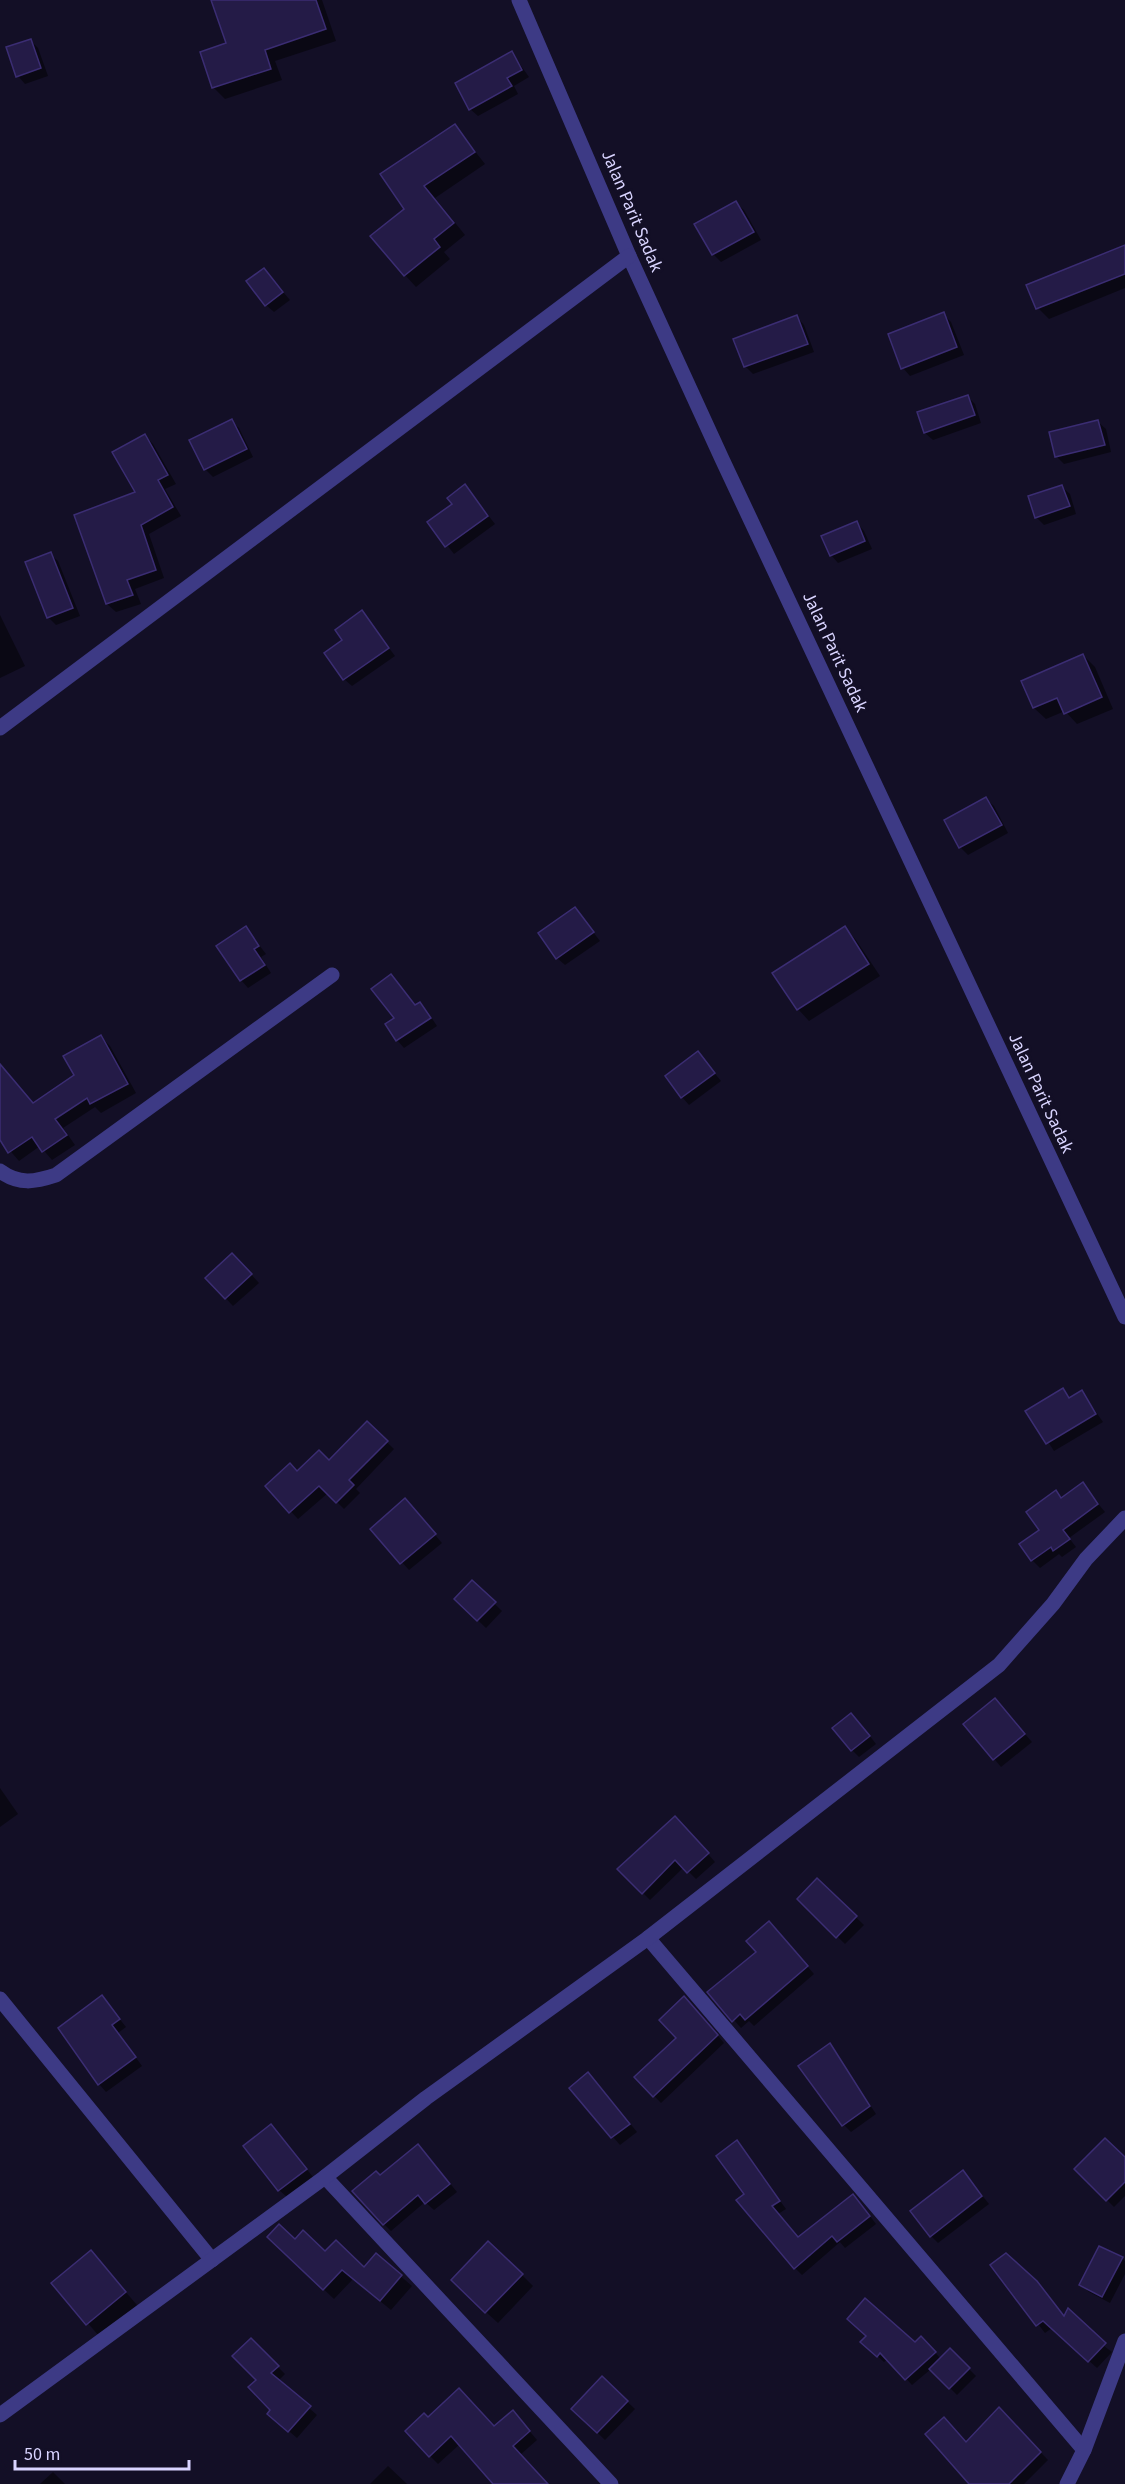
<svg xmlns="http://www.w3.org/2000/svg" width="1125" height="2484" font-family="'Source Sans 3',sans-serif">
  <rect width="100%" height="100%" fill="#130f26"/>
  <!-- shadow -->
  <g fill="#0007">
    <path d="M225,0H322L336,41L275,61L282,80L225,99L213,87L227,44Z"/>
    <path d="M30,40L38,48L48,76L25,84L18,76Z"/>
    <path d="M512,53L529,77L514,86L518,94L478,116L470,109Z"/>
    <path d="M455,126L485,164L435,198L465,235L444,252L450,259L416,287L405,275L406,209Z"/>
    <path d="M736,203L744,210L761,240L721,262L714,255L697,225Z"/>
    <path d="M1125,247V288L1049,319L1038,308Z"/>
    <path d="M264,270L290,300L274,312L266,305Z"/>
    <path d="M943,314L951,322L964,355L910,376L903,368Z"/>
    <path d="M797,317L804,325L814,352L753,374L745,366Z"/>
    <path d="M967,396L975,404L981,423L933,440L925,433Z"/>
    <path d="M231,421L239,428L253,457L213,477L205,469Z"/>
    <path d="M1098,422L1106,429L1111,452L1064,464L1056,456Z"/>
    <path d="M144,435L153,444L176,484L165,489L181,516L149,534L164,578L135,589L141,604L116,612L107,604L137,493Z"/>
    <path d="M465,486L495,524L454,554L429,522L454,504Z"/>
    <path d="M1062,487L1070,494L1076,514L1044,525L1036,517Z"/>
    <path d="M857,523L864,531L872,549L838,563L831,555Z"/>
    <path d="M50,554L58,561L80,616L56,625L48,617Z"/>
    <path d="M362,612L395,656L352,686L344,679Z"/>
    <path d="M0,615L25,666L0,678Z"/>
    <path d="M1083,655L1095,667L1113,709L1077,724L1065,711L1046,719L1034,708L1023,682Z"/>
    <path d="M986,799L994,806L1008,833L968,855L960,847Z"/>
    <path d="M575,909L600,941L565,965L557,958Z"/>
    <path d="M246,928L266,954L261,957L271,973L248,988L241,980Z"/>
    <path d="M845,928L856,940L880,976L809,1021L798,1009Z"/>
    <path d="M391,976L416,1006L419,1003L427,1011L437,1026L404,1048L397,1040Z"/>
    <path d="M101,1037L110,1046L136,1093L101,1113L95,1107L63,1128L75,1145L52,1160L40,1146L19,1161L0,1139V1080L34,1105L76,1076Z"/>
    <path d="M698,1053L721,1081L689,1105L682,1097Z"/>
    <path d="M240,1262L259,1283L233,1306L207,1278Z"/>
    <path d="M1063,1390L1070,1397L1082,1392L1103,1422L1054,1451L1028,1411Z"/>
    <path d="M367,1423L394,1449L356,1489L360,1493L344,1509L328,1493L298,1519L267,1486L329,1462Z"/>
    <path d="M1082,1484L1105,1512L1069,1538L1076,1547L1062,1557L1059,1554L1040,1568L1032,1560L1056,1492L1062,1499Z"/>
    <path d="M412,1508L442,1543L409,1570L372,1529Z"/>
    <path d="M472,1582L502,1611L486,1628L456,1599Z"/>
    <path d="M995,1700L1032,1742L1001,1767L965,1724Z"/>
    <path d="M859,1722L876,1744L859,1757L852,1750Z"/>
    <path d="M0,1788L18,1814L0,1827Z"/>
    <path d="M683,1825L715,1862L696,1879L684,1867L650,1900L619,1869Z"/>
    <path d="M817,1880L864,1925L845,1944L799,1899Z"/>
    <path d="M777,1931L814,1974L754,2026L749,2021L741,2028L709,1992L758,1952Z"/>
    <path d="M102,1997L126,2027L118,2033L142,2066L106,2092L99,2084Z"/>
    <path d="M692,2005L724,2043L661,2103L636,2077L678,2038Z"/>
    <path d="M830,2045L876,2114L851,2132L844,2125Z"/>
    <path d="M596,2082L637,2132L620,2145L571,2088Z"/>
    <path d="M278,2134L313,2177L287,2197L279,2190Z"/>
    <path d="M737,2142L786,2209L778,2214L799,2238L860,2203L876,2224L845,2248L840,2242L802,2275L795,2268Z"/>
    <path d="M426,2154L457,2192L434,2210L425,2202L391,2231L384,2224L380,2176Z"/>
    <path d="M1125,2159V2196L1114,2207L1076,2169Z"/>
    <path d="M963,2172L989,2204L938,2243L931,2236Z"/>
    <path d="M295,2241L365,2269L376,2255L412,2286L391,2310L353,2279L334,2299L279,2247Z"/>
    <path d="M91,2252L137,2305L99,2336L53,2283Z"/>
    <path d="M1122,2258L1125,2261V2274L1110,2303L1089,2292L1081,2285Z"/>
    <path d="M992,2265L1036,2282L1065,2317L1112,2352L1097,2368L1052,2328L1045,2333Z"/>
    <path d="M522,2275L533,2286L498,2323L464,2292Z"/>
    <path d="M868,2336L928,2345L941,2359L950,2350L976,2376L957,2395L931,2369L912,2385L888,2359L884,2362L862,2342Z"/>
    <path d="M251,2340L285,2374L278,2381L317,2415L297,2438L277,2421L258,2380Z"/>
    <path d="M602,2378L635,2409L605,2440L573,2409Z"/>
    <path d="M999,2409L1048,2460L1024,2484H971L967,2444Z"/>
    <path d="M428,2419L495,2428L521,2421L537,2440L520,2455L546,2484H508L460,2444L438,2464L430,2456Z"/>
    <path d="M388,2466L407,2484H370Z"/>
    <path d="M53,2472L65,2484H40Z"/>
  </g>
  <!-- building -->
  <g fill="#241b47" stroke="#3b2d73" stroke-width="1.5">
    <path d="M211,0H316L326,29L265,50L271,69L212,88L200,52L226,43Z"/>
    <path d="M31,39L41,68L16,77L6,47Z"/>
    <path d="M512,51L522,70L507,78L512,86L469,110L455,83Z"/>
    <path d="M455,124L475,152L424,186L454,223L434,239L440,247L404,276L370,236L404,209L380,174Z"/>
    <path d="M736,201L754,232L712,255L694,224Z"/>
    <path d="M1125,245V274L1036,309L1026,285Z"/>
    <path d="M264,268L283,292L265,306L246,281Z"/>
    <path d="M944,312L957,347L901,369L888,334Z"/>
    <path d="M797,315L808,344L744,367L733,339Z"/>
    <path d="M968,395L975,415L924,433L917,412Z"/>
    <path d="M232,419L247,449L204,470L189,440Z"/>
    <path d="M1098,420L1105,445L1055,457L1049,432Z"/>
    <path d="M145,434L168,475L158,480L173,507L141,525L156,570L127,580L133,595L106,604L74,515L135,492L112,452Z"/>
    <path d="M465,484L488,516L445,547L427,522L452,504L447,498Z"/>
    <path d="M1062,485L1070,506L1035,518L1028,496Z"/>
    <path d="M857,521L865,541L830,556L821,536Z"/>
    <path d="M51,552L73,608L47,618L25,562Z"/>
    <path d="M362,610L389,648L343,680L324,653L342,640L335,630Z"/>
    <path d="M1083,654L1102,697L1064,714L1057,698L1033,708L1021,681Z"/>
    <path d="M986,797L1002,825L959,848L944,820Z"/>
    <path d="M575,907L594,932L556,959L538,933Z"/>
    <path d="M246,926L259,946L254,949L265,965L240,981L216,946Z"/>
    <path d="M845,926L869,964L797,1010L772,973Z"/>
    <path d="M391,974L415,1005L420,1002L431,1018L396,1041L385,1024L394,1018L371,989Z"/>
    <path d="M101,1035L128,1084L90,1104L87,1098L55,1119L67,1135L42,1152L32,1137L8,1153L0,1140V1064L33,1103L74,1075L63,1056Z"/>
    <path d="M698,1051L715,1073L681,1098L665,1076Z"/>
    <path d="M232,1253L252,1274L225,1299L205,1278Z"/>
    <path d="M1063,1388L1069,1398L1082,1390L1096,1414L1046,1444L1025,1411Z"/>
    <path d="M367,1421L388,1441L349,1480L354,1485L336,1503L319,1486L289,1513L265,1486L290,1463L297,1471L319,1450L329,1460Z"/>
    <path d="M1083,1482L1098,1504L1063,1530L1070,1539L1053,1551L1051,1547L1031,1561L1019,1544L1039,1530L1026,1512L1056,1490L1061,1498Z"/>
    <path d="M405,1498L436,1534L400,1564L370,1529Z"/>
    <path d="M472,1580L496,1602L477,1621L454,1599Z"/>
    <path d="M995,1698L1025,1734L993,1760L963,1724Z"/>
    <path d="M851,1713L870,1736L851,1751L832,1728Z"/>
    <path d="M675,1816L709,1853L687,1873L675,1860L642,1894L617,1869Z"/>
    <path d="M817,1878L857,1916L836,1938L797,1899Z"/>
    <path d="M769,1921L808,1966L745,2020L740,2014L732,2022L707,1992L756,1952L746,1941Z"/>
    <path d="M102,1995L120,2019L112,2025L136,2057L98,2085L58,2028Z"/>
    <path d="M684,1996L718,2035L653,2097L634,2077L676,2038L659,2020Z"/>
    <path d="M830,2043L870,2106L842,2126L798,2066Z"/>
    <path d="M588,2072L630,2124L611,2138L569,2088Z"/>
    <path d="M271,2124L307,2169L278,2191L243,2146Z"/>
    <path d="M1105,2138L1125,2157V2182L1106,2201L1074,2169Z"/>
    <path d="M737,2140L780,2201L772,2206L798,2237L853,2194L870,2216L837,2242L832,2236L794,2269L736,2200L744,2194L716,2156Z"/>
    <path d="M418,2144L450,2184L425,2204L418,2195L383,2225L352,2191L376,2171L380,2175Z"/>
    <path d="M963,2170L982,2196L930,2237L910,2211Z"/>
    <path d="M279,2224L295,2239L303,2230L325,2251L336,2240L364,2267L376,2253L402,2275L380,2301L342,2270L323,2290L267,2237Z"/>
    <path d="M488,2241L523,2274L485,2313L451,2280Z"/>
    <path d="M1099,2246L1123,2257L1102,2297L1079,2285Z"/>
    <path d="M91,2250L126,2292L86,2325L51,2283Z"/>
    <path d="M1006,2253L1037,2281L1064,2316L1068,2308L1106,2343L1088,2362L1043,2321L1036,2326L990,2265Z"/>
    <path d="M865,2298L915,2342L921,2336L936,2352L905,2380L880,2353L877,2357L860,2342L866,2336L847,2319Z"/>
    <path d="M251,2338L279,2366L271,2373L311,2406L288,2432L267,2414L270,2410L248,2387L256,2380L232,2356Z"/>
    <path d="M950,2348L970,2368L949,2389L929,2369Z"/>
    <path d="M602,2376L628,2401L597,2433L571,2409Z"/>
    <path d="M459,2388L494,2426L513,2410L530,2431L513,2446L548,2484H493L451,2436L429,2457L405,2431L424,2413L428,2417Z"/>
    <path d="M999,2407L1041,2452L1009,2484H969L925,2434L944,2417L966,2442Z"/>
  </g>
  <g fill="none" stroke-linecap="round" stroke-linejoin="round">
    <!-- minor -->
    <g stroke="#3d3a85" stroke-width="15">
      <path d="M519,0L629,256L722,459L1125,1317"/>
      <path d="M0,728L629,256"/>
      <path d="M0,1171C19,1185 35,1182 56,1175L332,975"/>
      <path d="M648,1938L1084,2450"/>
      <path d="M0,1999L212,2260"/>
      <path d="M325,2177L611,2484"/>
      <path d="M0,2415L325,2177L426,2098L648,1938L999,1665L1053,1604L1086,1559L1125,1518"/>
      <path d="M1067,2484L1084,2450L1125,2341"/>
    </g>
  </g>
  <g text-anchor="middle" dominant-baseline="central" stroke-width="6" stroke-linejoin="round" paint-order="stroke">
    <!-- street labels -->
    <g font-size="18" fill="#d9d4ff" stroke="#130f26">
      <text transform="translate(632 211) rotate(67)">Jalan Parit Sadak</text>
      <text transform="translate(835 652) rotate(65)">Jalan Parit Sadak</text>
      <text transform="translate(1041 1093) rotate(65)">Jalan Parit Sadak</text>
    </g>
  </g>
  <!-- scale -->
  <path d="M15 2460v9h174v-9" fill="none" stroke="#d9d4ff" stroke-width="3"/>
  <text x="24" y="2460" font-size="18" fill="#d9d4ff" stroke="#130f26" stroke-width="4.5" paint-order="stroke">50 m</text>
</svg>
